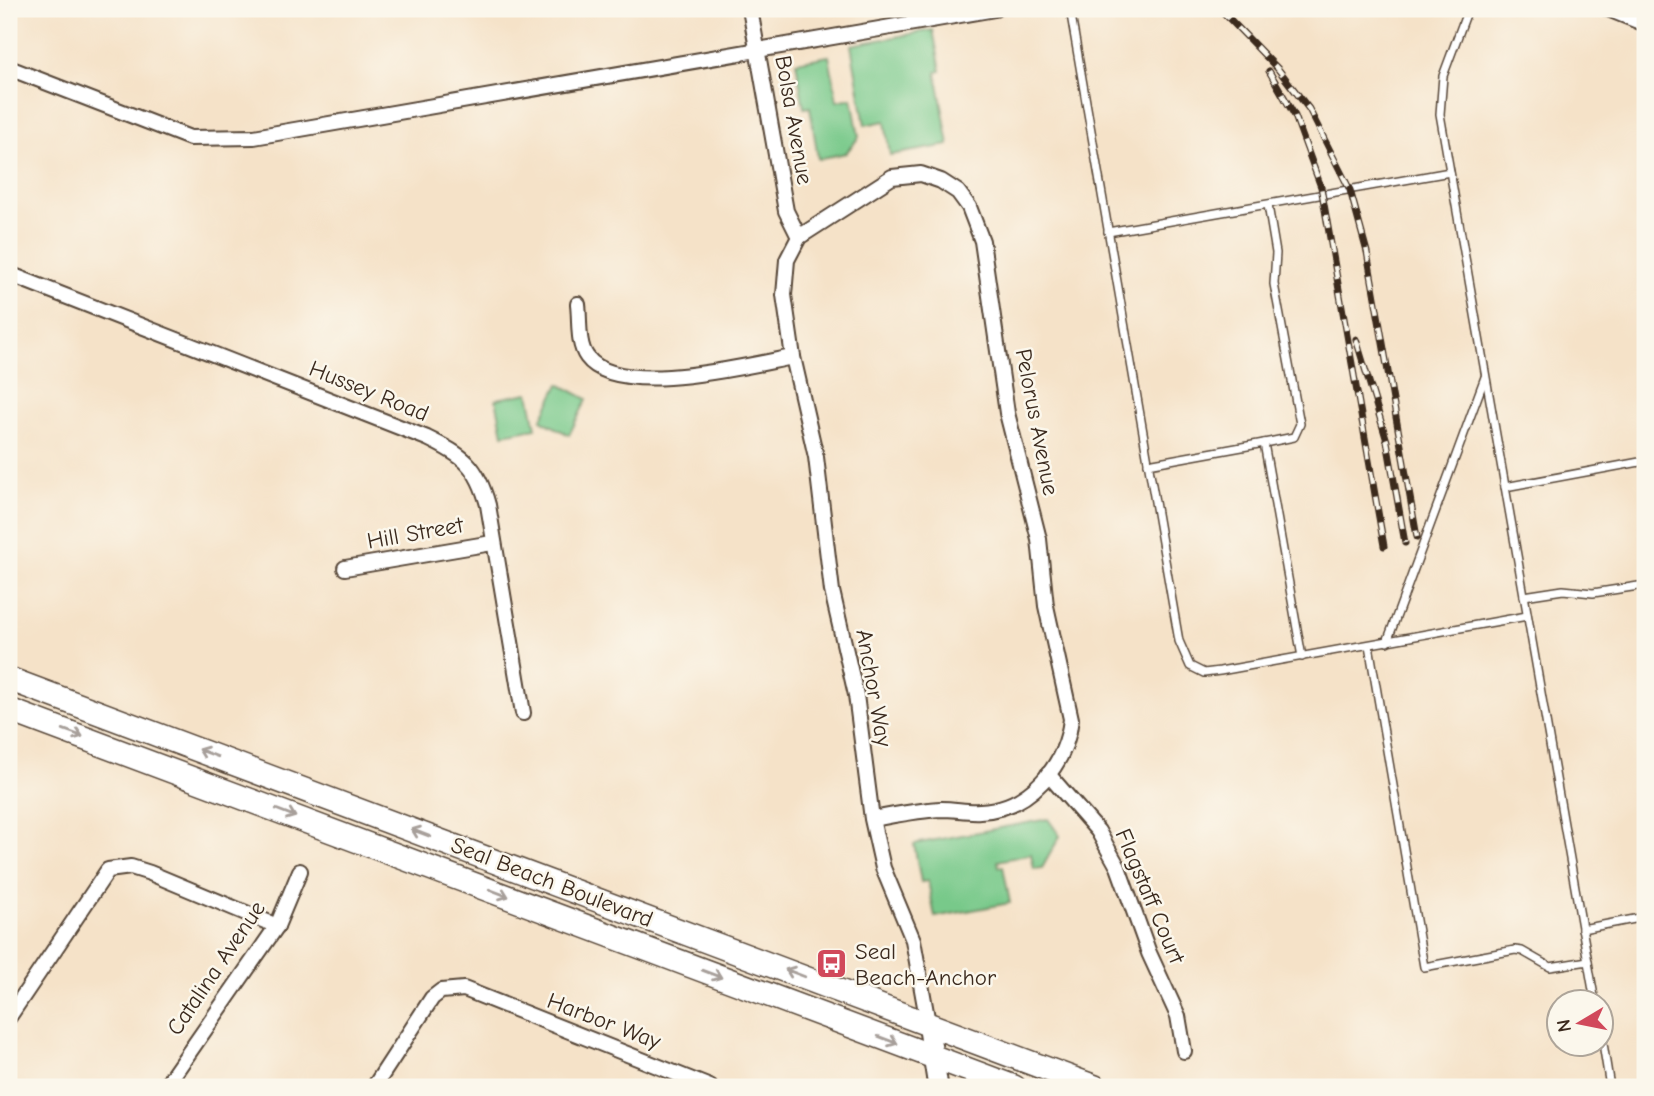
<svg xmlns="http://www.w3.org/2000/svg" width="1654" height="1096" font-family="'Comic Neue',sans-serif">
  <rect width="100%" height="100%" fill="#fbf7ec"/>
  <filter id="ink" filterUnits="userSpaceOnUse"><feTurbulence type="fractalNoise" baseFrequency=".0143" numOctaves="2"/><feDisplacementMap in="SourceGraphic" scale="14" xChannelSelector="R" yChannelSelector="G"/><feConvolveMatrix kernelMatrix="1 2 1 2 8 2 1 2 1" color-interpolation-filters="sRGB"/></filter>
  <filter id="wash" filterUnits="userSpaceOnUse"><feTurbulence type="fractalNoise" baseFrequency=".00686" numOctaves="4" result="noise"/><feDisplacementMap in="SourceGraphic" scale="28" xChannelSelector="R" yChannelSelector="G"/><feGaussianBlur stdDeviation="1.57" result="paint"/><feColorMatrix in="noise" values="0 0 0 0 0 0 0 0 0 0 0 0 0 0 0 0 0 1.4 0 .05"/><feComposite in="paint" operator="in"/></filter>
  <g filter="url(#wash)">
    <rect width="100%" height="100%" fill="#f5e2c8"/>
    <!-- green -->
    <g fill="#78c98a" stroke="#5a7a54" stroke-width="2">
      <path d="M933,30L941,71L936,72L949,145L890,155L885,121L865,125L851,45Z"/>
      <path d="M829,56L837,101L852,98L859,137L846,153L818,159L810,107L804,108L796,62Z"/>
      <path d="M559,384L587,399L569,435L541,420Z"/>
      <path d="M529,393L536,428L503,434L496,399Z"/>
      <path d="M1048,819L1060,836L1042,868L1034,869L1031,854L998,861L999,867L1003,866L1010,903L935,917L928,881L921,882L914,844Z"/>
    </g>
  </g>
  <g filter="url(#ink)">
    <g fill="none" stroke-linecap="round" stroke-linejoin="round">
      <defs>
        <g id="service">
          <path d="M1070,9L1179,641L1190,666L1204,673L1220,671L1527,616"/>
          <path d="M1468,9L1443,76L1440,114L1595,1002"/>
          <path d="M1108,232L1450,172"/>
          <path d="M1264,443L1294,437L1300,424L1274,284L1276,253L1268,205"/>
          <path d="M1148,464L1264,443L1302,657"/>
          <path d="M1505,487L1645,461"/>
          <path d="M1524,596L1563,590L1593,593L1645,585"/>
          <path d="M1387,642L1485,377"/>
          <path d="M1369,645L1424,967L1515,950L1522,951L1550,967L1588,961"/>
          <path d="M1582,929L1645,917"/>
          <path d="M1602,1037L1610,1087"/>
        </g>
        <g id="minor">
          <path d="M750,9L786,211L799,237"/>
          <path d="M1608,9L1645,24"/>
          <path d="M9,68L190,138L254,137L995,9"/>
          <path d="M9,274L427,438C464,456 477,465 488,505L523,713"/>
          <path d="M578,304C580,319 577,344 587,357C618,399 749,365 793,357"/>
          <path d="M345,568L492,543"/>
          <path d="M1048,774L1098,831L1118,867L1149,953L1178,1016L1184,1051"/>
          <path d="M872,819C895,815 919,810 942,809C955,809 968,812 980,811C1029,809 1066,766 1071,719L1046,606L1039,539L1007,413L982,241L969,207L958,192L941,181L921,174L892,177L799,237L787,260L784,295L793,357L816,457L832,591L856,695L872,819L883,868L913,940L928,1023"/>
          <path d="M9,1017L108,870L131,867L150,873L277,926"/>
          <path d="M165,1087L277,926L300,871"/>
          <path d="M374,1087L432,998L441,991L464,989L710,1087"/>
        </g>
        <path id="secondary" d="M928,1023L938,1087"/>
        <g id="primary">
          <path d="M9,679L1095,1087"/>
          <path d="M9,710L1014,1087"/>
        </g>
      </defs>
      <!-- service casing -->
      <use href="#service" stroke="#574638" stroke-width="10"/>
      <!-- minor casing -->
      <use href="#minor" stroke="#574638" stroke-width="18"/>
      <!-- secondary casing -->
      <use href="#secondary" stroke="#574638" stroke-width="23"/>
      <!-- primary casing -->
      <use href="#primary" stroke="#574638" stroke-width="26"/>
      <!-- service -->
      <use href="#service" stroke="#fff" stroke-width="7"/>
      <!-- minor -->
      <use href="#minor" stroke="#fff" stroke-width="14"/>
      <!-- secondary -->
      <use href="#secondary" stroke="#fff" stroke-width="19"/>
      <!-- primary -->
      <use href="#primary" stroke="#fff" stroke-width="23"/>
      <defs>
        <g id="rail">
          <path d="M1220,9L1278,69L1309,109L1350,190L1367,252L1417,537"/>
          <path d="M1269,71L1295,116L1321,187L1384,546"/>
          <path d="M1356,339L1387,441L1405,543"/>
        </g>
      </defs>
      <!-- rail casing -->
      <use href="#rail" stroke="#3b2a1e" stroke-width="7"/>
      <!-- rail -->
      <use href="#rail" stroke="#fbf7ec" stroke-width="4.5" stroke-dasharray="13" stroke-linecap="butt"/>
    </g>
    <!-- one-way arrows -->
    <defs><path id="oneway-shaft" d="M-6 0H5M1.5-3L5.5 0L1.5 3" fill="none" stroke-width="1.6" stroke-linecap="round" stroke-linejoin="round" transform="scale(1.75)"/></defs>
    <g stroke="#a79f9a">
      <use href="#oneway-shaft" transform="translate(73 733) rotate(20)"/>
      <use href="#oneway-shaft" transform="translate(208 753) rotate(-159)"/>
      <use href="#oneway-shaft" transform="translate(286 813) rotate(21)"/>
      <use href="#oneway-shaft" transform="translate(421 833) rotate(-159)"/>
      <use href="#oneway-shaft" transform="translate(499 893) rotate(21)"/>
      <use href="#oneway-shaft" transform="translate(795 973) rotate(-159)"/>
      <use href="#oneway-shaft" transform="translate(712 974) rotate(21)"/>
      <use href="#oneway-shaft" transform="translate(888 1040) rotate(21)"/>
    </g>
  </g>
  <!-- icons -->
  <defs>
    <symbol id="bus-square" viewBox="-11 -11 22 22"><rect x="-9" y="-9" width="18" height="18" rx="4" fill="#d1495b" stroke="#fbf7ec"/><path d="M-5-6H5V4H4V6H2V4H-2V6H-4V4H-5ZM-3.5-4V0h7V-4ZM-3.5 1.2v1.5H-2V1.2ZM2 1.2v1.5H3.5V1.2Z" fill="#fff"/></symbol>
  </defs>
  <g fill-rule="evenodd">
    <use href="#bus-square" x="814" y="946" width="35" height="35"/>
  </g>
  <g text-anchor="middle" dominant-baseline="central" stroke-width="5" stroke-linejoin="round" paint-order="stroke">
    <!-- street labels -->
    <g font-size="23" fill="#3b2a1e" stroke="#fbf7ec">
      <text transform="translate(794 120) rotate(80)">Bolsa Avenue</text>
      <text transform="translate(369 391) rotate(22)">Hussey Road</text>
      <text transform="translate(1037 422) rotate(79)">Pelorus Avenue</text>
      <text transform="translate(415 533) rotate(-10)">Hill Street</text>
      <text transform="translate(874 688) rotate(80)">Anchor Way</text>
      <text transform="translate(552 882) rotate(21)">Seal Beach Boulevard</text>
      <text transform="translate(1150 896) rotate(67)">Flagstaff Court</text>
      <text transform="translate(216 968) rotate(-56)">Catalina Avenue</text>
      <text transform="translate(604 1021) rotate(21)">Harbor Way</text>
    </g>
    <!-- poi labels -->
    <g font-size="23" fill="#3b2a1e" stroke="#fbf7ec" text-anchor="start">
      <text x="855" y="951">Seal<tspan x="855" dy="26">Beach-Anchor</tspan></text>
    </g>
  </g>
  <!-- margin -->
  <rect width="1654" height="1096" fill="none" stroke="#fbf7ec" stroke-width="35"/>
  <!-- north arrow -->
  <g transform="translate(1580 1023) rotate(260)"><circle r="33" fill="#fbf7ec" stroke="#aea59a" stroke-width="2"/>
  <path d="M0-5L12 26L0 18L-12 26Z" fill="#d1495b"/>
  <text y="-10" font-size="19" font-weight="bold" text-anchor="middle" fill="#3b2a1e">N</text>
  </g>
</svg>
